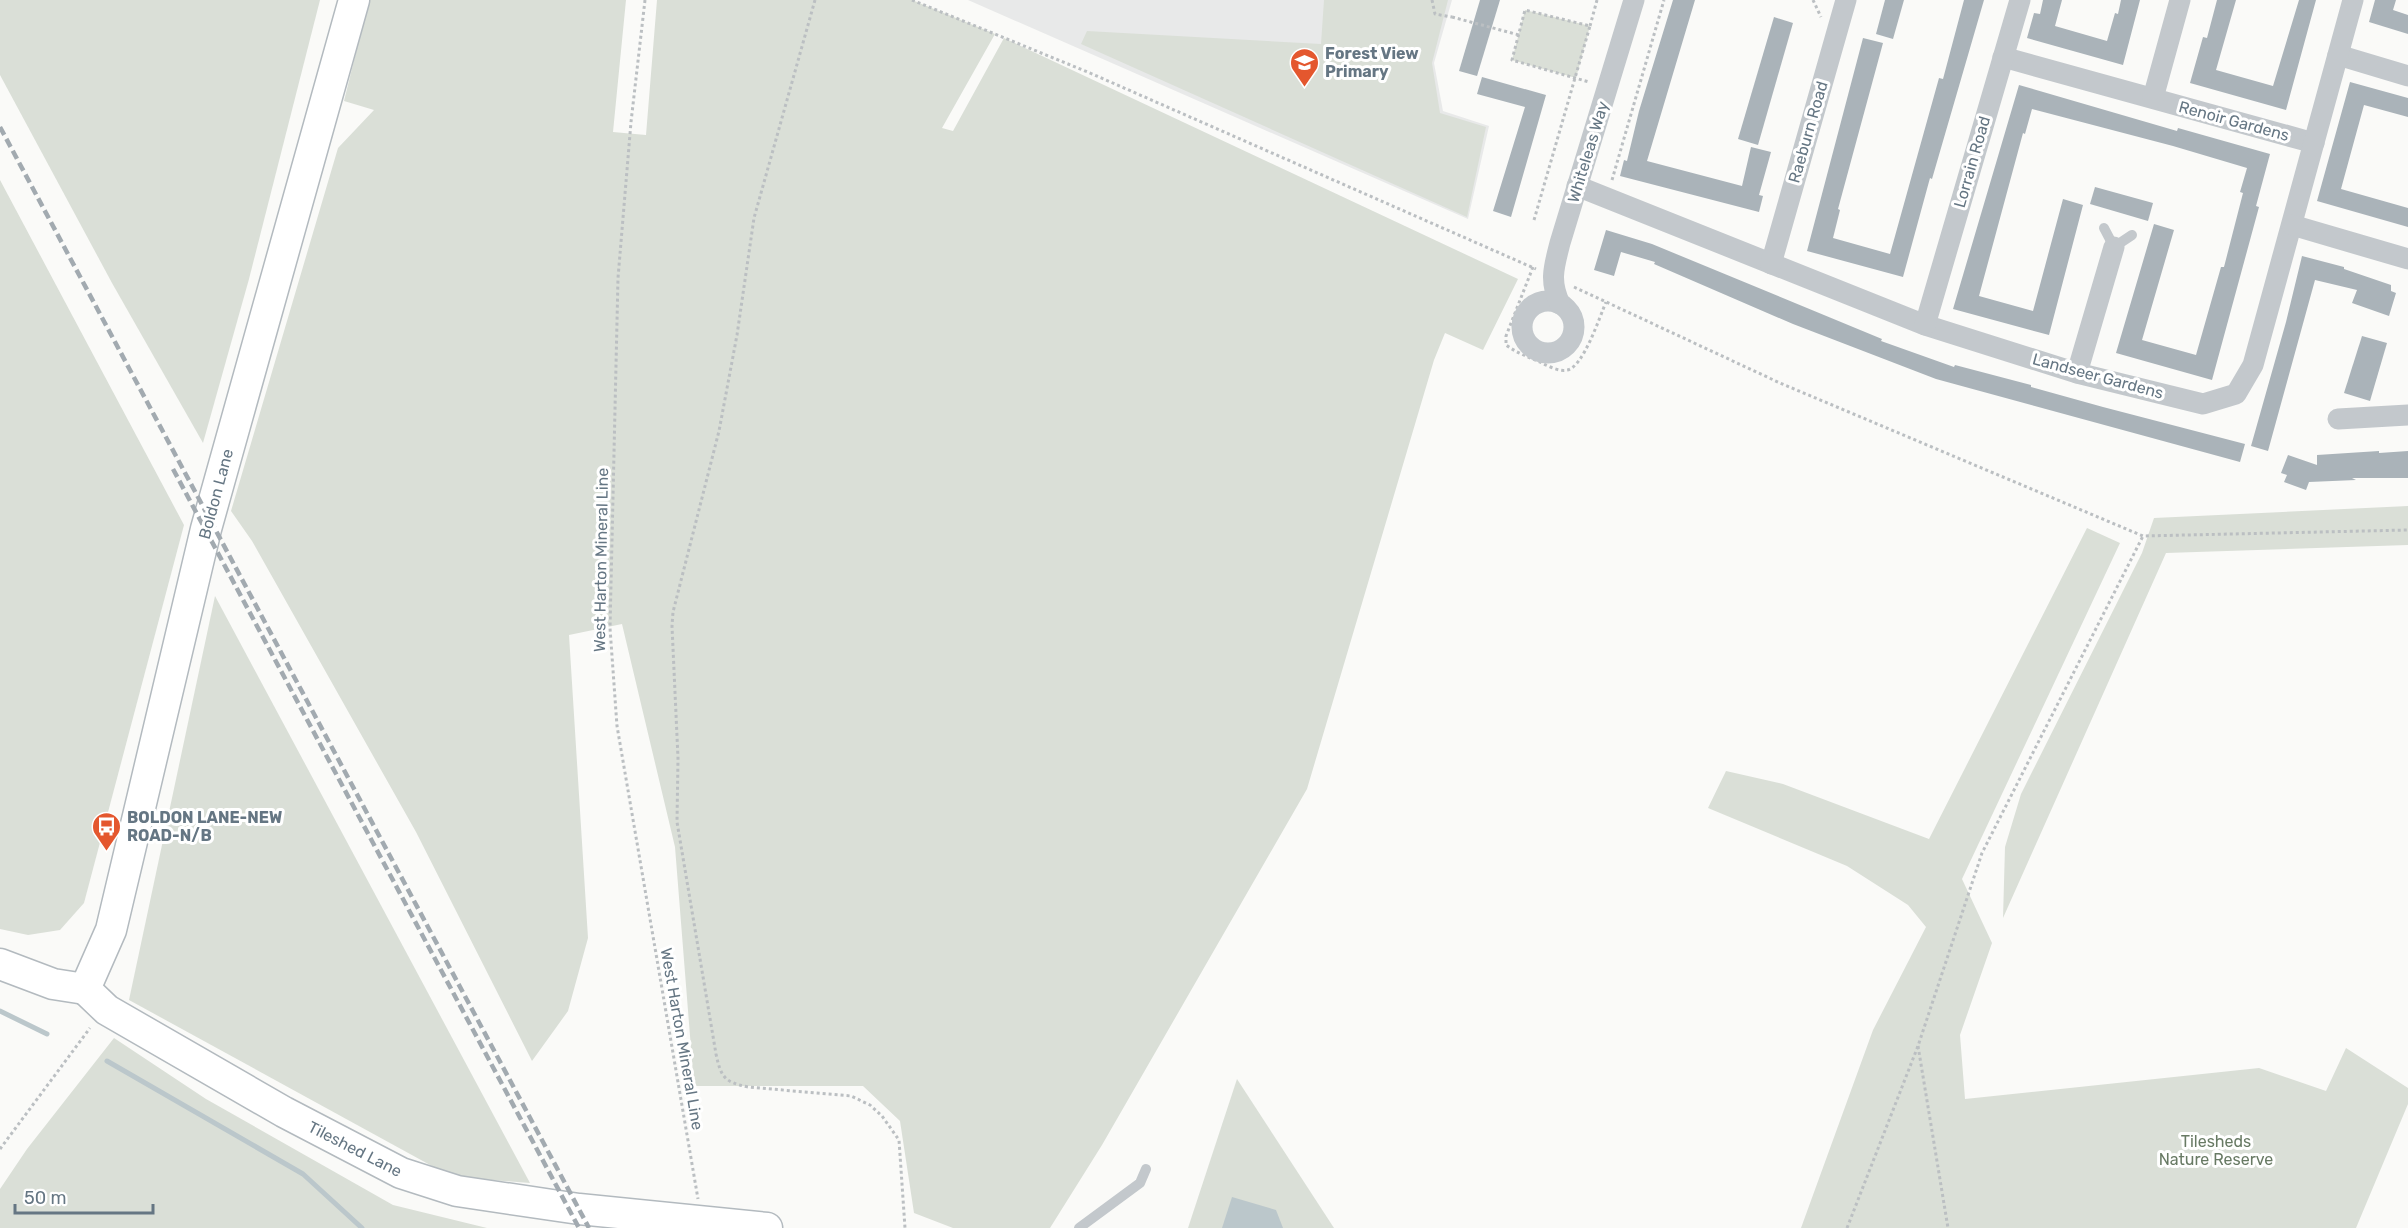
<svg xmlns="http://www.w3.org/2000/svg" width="2408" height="1228" font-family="Rubik,sans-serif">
  <rect width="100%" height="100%" fill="#fafaf8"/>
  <!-- built -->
  <path fill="#e8e9e9" d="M968,0H1452L1434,63L1443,111L1489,126L1468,219Z"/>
  <!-- green -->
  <g fill="#dadfd7">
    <path d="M0,0H320L249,279L203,443L112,283L0,75Z"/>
    <path d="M369,0H626L613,132L646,135L657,0H912L995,34L942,128L953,131L1004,38L1518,279L1483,350L1445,333L1434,360L1307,789L1102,1145L1050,1228H953L914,1213L900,1121L863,1086H694L675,847L622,624L569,635L588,938L568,1011L532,1061L416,832L252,541L231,511L338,148L374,110L344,101Z"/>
    <path d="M1324,0H1448L1432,63L1440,113L1486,127L1467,217L1081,44L1087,31L1321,44Z"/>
    <path d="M1525,10L1590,26L1576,78L1512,60Z"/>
    <path d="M0,180L184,525L84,903L60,930L28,935L0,929Z"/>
    <path d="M2408,506V545L2166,553L2003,918L2005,847L2021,794L2142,553L2154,518Z"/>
    <path d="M2087,528L2120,543L1962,879L1992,943L1960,1035L1965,1099L2259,1068L2326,1091L2346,1048L2408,1088V1104L2356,1228H1801L1873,1030L1926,927L1908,905L1847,866L1708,808L1726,771L1783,784L1929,839Z"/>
    <path d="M215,596L530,1183L452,1177L129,1000Z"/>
    <path d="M114,1038L206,1099L393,1205L487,1228H0V1189L27,1149Z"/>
    <path d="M1237,1079L1334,1228H1188Z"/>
  </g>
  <!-- water -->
  <path fill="#bbc7cb" d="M1232,1197L1276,1210L1283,1228H1222Z"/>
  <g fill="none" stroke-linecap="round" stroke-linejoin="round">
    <!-- stream -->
    <g stroke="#bbc7cb" stroke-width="5">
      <path d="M0,1011L47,1034"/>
      <path d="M107,1061L303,1174L362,1228"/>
    </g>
  </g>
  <!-- building -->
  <g fill="#aab3b9">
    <path d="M1480,0H1500L1477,76L1459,71Z"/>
    <path d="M1673,0H1695L1647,161L1742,186L1751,147L1771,152L1759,195L1763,196L1759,212L1620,176L1624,160L1627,161L1639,111Z"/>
    <path d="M1885,0H1904L1893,39L1876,34Z"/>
    <path d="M1964,0H1984L1932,179L1930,178L1903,277L1807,251L1863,38L1883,43L1838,209L1840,210L1833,238L1890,254L1939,78L1943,79Z"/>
    <path d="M2043,0H2062L2055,26L2107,41L2115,13L2118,14L2121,0H2140L2123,65L2027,38L2034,13L2040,14Z"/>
    <path d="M2217,0H2236L2216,70L2273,86L2299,0H2316L2286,110L2190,83L2203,37L2207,38Z"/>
    <path d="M2375,0H2396L2393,10L2408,15V34L2369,22Z"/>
    <path d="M1774,17L1793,23L1758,145L1738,139Z"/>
    <path d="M1482,77L1546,95L1511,217L1493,211L1525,107L1477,94Z"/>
    <path d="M2350,82L2408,98V117L2364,105L2341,189L2408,208V227L2317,201Z"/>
    <path d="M2019,85L2177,131L2178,128L2270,154L2256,206L2259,207L2212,380L2116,353L2154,224L2174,230L2142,340L2196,355L2221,267H2224L2243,193L2240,192L2247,168L2173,146L2032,109L2025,134L2023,133L1979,296L2033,311L2063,199L2083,205L2049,335L1953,309Z"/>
    <path d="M2095,187L2153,203L2148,221L2090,204Z"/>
    <path d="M1606,230L1652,244L1882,339L1881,341L1954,367L1955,365L2031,385V387L2103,407L2245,444L2240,462L1936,379L1793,324L1654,264L1655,262L1621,252L1614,276L1594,270Z"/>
    <path d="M2302,256L2344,267V269L2391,285V291L2396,293L2389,316L2352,303L2357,290L2315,280L2268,451L2251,446L2286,322Z"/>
    <path d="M2362,336L2387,343L2370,401L2344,393Z"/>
    <path d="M2379,451V453L2408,451V478H2352L2356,480L2309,482L2306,490L2284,482L2287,475L2281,473L2288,455L2317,465V455Z"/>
  </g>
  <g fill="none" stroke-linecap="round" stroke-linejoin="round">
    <defs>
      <g id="secondary">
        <path d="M0,964L53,984L85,989"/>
        <path d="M85,989L111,930L206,529L354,0"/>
        <path d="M85,989L107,1010L284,1112L401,1173L457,1191L579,1209L767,1228"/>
      </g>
    </defs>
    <!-- secondary casing -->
    <use href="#secondary" stroke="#b3babf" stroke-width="33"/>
    <!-- path -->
    <g stroke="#bbbfc2" stroke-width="3" stroke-dasharray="3 3" stroke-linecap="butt">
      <path d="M645,0L631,122L618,278L610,628L617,726L698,1199"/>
      <path d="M815,0L754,218L737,335L719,431L673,612L672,626L678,758L677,822L716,1054C721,1077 724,1082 748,1087L851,1096L870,1105L882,1116L899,1140L905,1228"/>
      <path d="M912,0L1090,73L1536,269"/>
      <path d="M1432,0L1435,14L1452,17"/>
      <path d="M1813,0L1821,17"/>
      <path d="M1452,17L1519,35"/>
      <path d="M1590,26L1597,0"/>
      <path d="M1612,180L1664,0"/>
      <path d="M1534,220L1590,26L1525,10L1512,60L1589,82"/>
      <path d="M1533,267L1506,336V345C1517,353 1528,357 1540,362C1548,366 1559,372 1567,370C1583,368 1600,316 1606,302"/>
      <path d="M1574,287L1780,383L2143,536L2408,530"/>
      <path d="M1918,1046L1948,1228"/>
      <path d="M0,1149L90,1028"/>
      <path d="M1847,1228L1918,1046L1982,853L2143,536"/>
    </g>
    <!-- lane -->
    <g stroke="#c3c8cc" stroke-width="10">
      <path d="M2104,228L2114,247L2132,235"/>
      <path d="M1079,1228L1140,1183L1146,1169"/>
    </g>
    <!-- street -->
    <g stroke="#c3c8cc" stroke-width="21">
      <path d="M2338,55L2408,76"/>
      <path d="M2003,57L2314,143"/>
      <path d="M2153,98L2180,0"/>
      <path d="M1577,186L1925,325L2077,373L2203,404L2236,394L2253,365L2353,0"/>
      <path d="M2292,225L2408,259"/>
      <path d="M1771,264L1846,0"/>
      <circle cx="1548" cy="327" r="26"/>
      <path d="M1560,304C1549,280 1554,267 1560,243L1634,0"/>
      <path d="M1925,325L2020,0"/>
      <path d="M2077,373L2114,247"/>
      <path d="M2338,419L2408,415"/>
    </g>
    <!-- secondary -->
    <use href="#secondary" stroke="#fff" stroke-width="30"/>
    <!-- rail -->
    <g stroke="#a2aab0" stroke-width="4.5" stroke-dasharray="9 4.5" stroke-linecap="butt">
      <path d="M0,127L589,1228"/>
      <path d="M173,469L579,1228"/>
    </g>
  </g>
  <!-- icons -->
  <defs>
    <symbol id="school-pin" viewBox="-11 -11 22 30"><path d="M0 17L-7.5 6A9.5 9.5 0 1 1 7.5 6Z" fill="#e4572e" stroke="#fff"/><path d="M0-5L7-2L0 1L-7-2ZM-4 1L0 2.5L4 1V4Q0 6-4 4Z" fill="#fff"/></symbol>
    <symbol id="bus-pin" viewBox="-11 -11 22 30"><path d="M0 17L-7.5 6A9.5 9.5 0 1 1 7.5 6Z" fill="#e4572e" stroke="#fff"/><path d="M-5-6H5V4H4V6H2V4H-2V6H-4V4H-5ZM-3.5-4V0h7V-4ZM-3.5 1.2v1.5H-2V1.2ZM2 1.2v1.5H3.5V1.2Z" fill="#fff"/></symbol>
  </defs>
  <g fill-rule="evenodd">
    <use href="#school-pin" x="1288" y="46" width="33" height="45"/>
    <use href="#bus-pin" x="90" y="810" width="33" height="45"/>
  </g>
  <g text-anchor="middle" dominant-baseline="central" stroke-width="6" stroke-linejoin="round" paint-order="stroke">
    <!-- poi labels -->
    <g font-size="16" font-weight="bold" fill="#657683" stroke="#fff" text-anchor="start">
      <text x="1325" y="53">Forest View<tspan x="1325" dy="18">Primary</tspan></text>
      <text x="127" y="817">BOLDON LANE-NEW<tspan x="127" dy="18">ROAD-N/B</tspan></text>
    </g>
    <!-- street labels -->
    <g font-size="16" fill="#657683" stroke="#fff">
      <text transform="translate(2234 121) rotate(15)">Renoir Gardens</text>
      <text transform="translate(1808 132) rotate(-74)">Raeburn Road</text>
      <text transform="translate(1588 152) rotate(-73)">Whiteleas Way</text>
      <text transform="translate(1972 162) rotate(-74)">Lorrain Road</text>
      <text transform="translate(2098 376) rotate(15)">Landseer Gardens</text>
      <text transform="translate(216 494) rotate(-75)">Boldon Lane</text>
      <text transform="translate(601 560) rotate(-89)">West Harton Mineral Line</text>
      <text transform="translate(682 1039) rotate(80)">West Harton Mineral Line</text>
      <text transform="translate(355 1149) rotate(27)">Tileshed Lane</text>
    </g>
    <!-- park labels -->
    <g font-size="16" fill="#687a64" stroke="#fff">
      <text x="2216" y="1141">Tilesheds<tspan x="2216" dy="18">Nature Reserve</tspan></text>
    </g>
  </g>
  <!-- scale -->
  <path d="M15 1204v9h138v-9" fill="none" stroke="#657683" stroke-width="3"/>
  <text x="24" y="1204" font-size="18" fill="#657683" stroke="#ffffff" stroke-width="4.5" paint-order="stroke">50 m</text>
</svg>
